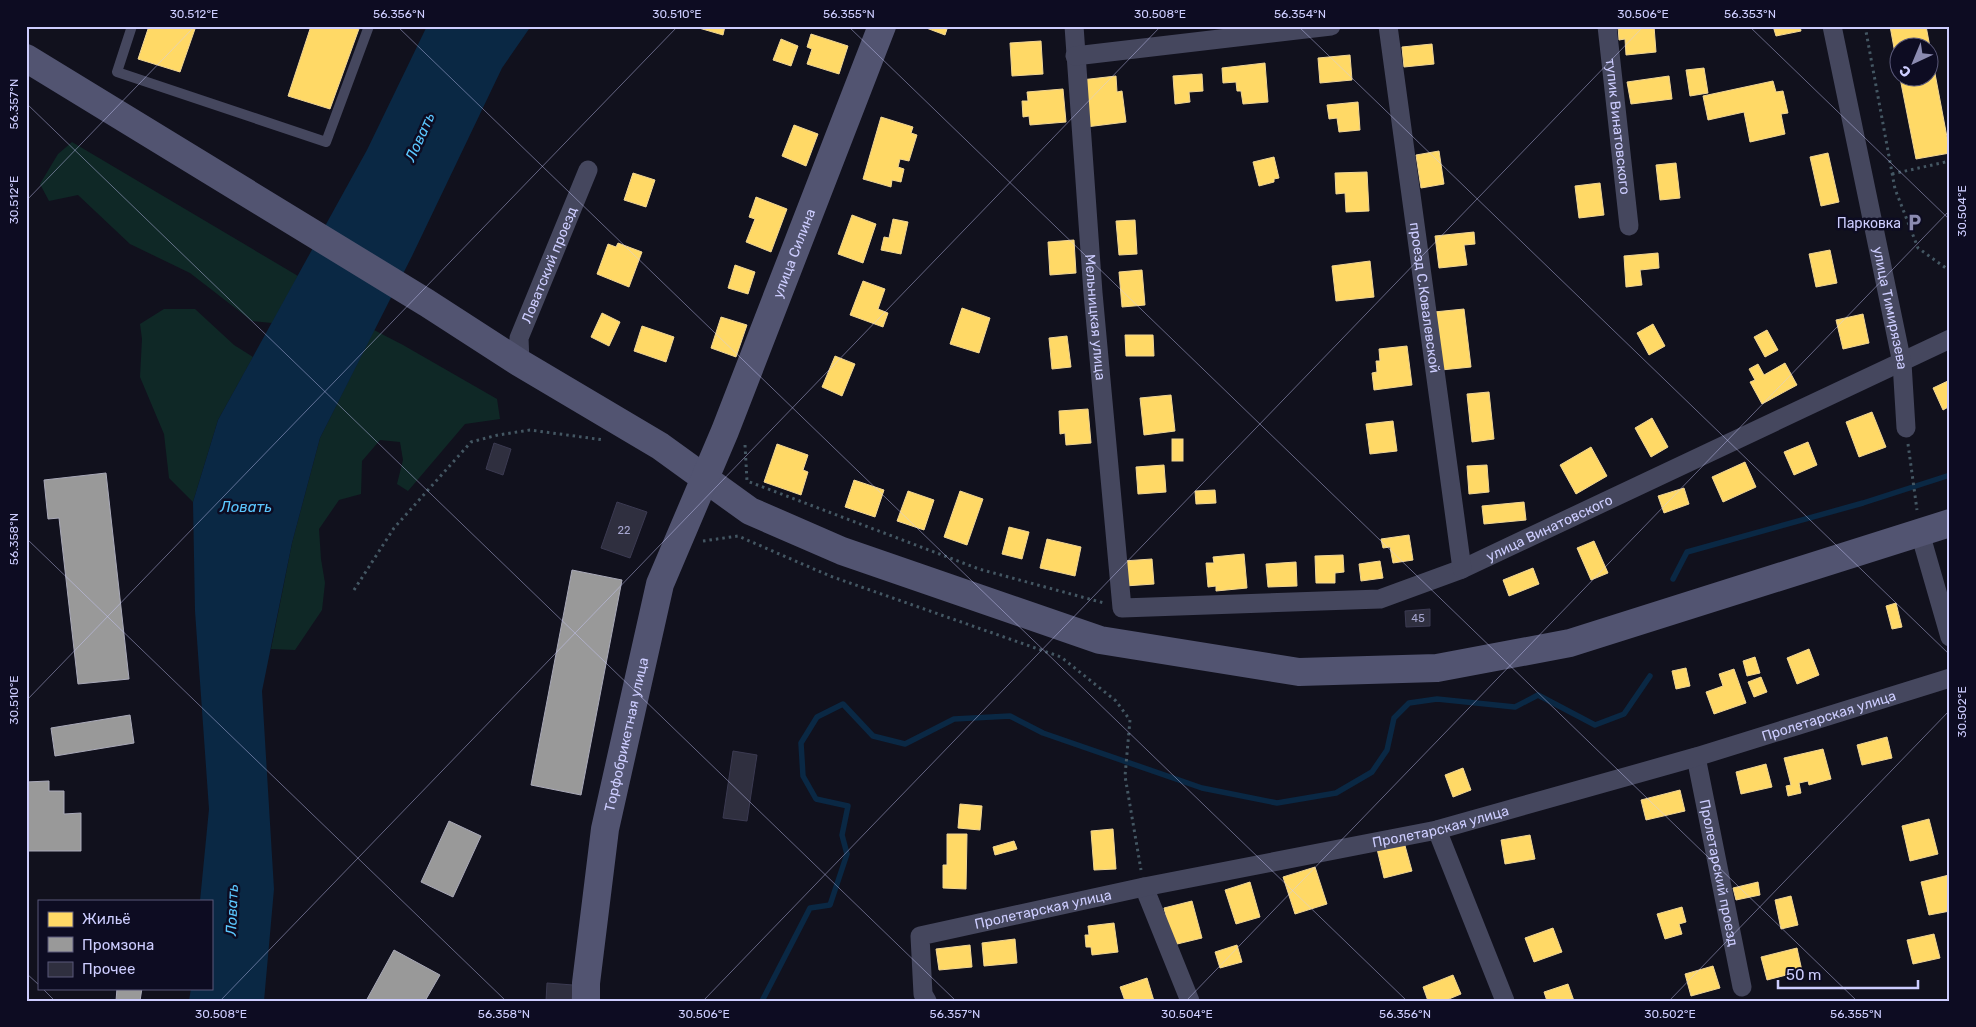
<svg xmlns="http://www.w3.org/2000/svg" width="1976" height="1027" font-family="Rubik,sans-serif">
  <rect width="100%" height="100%" fill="#11111d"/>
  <!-- green -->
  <g fill="#0f2826">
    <path d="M72,142L298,276L272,323L252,321L190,273L130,244L78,195L49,201L40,184L58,154Z"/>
    <path d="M164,309H195L234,345L253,357L218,420L193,502L169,478L164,434L140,377L142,339L140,324Z"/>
    <path d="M374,330L403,345L497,399L500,419L465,424L408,491L397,484L403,460L400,442L380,440L362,461L361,494L339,500L319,529L321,559L325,583L322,610L295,650L271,649L292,543L320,438Z"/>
  </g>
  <!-- water -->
  <path fill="#0a2844" d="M427,26H531L502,68L412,256L320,438L292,543L262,691L274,889L264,1001H189L191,988H211V901H200L209,809L195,611L193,502L218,420L367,150Z"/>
  <!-- homes -->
  <g fill="#ffd966" stroke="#f0d594">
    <path d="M149,26H196L180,72L138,59Z"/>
    <path d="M311,26H360L330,109L288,96Z"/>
    <path d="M692,26H725L723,35Z"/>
    <path d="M921,26H948L945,35Z"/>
    <path d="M1618,26H1654L1656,52L1626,55L1625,39L1619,40Z"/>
    <path d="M1773,26H1800L1801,31L1776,36Z"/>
    <path d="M1890,26H1926L1950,153L1916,159L1900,78H1928V48H1898V70Z"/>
    <path d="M811,34L848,46L839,74L807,64L812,49L807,47Z"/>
    <path d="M781,39L798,46L791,66L773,60Z"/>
    <path d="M1041,41L1043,74L1012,76L1010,43Z"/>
    <path d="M1432,44L1434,64L1404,67L1402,47Z"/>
    <path d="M1350,55L1352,80L1320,83L1318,58Z"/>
    <path d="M1265,63L1268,102L1243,104L1241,91H1237L1236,82L1223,83L1222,68Z"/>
    <path d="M1704,68L1708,93L1690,96L1686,70Z"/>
    <path d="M1202,74L1203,91L1189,92L1190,102L1175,104L1173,76Z"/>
    <path d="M1116,76L1117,92L1122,91L1126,122L1086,127L1081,80Z"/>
    <path d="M1669,76L1672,99L1631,104L1627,82Z"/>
    <path d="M1773,81L1776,92L1783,91L1788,113L1781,114L1785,134L1750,142L1744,112L1708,120L1703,96Z"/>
    <path d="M1063,89L1066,122L1030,125L1029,116L1023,117L1022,101H1028L1027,92Z"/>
    <path d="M1358,102L1360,130L1339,132L1337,118L1329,119L1327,105Z"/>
    <path d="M881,117L913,127L911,133L917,135L909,161L900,159L898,167L904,169L901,182L892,180L891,187L863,179Z"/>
    <path d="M794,125L818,134L806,166L782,156Z"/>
    <path d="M1439,151L1444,184L1421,188L1416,155Z"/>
    <path d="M1828,153L1839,202L1821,206L1810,157Z"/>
    <path d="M1274,157L1279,178L1274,179V182L1259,186L1253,162Z"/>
    <path d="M1676,163L1680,198L1660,200L1656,165Z"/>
    <path d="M1367,172L1369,211L1346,212L1345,193L1336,194L1335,173Z"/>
    <path d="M633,173L655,180L646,207L624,200Z"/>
    <path d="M1600,183L1604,215L1579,218L1575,186Z"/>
    <path d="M756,197L787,209L771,252L746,242L755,219L749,217Z"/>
    <path d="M852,215L876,224L863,263L838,254Z"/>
    <path d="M893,219L908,222L901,254L881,250L884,237L889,238Z"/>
    <path d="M1135,220L1137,254L1119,255L1116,221Z"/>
    <path d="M1474,232L1475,244L1464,245L1467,265L1439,268L1435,236Z"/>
    <path d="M1074,240L1076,273L1050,275L1048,242Z"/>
    <path d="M618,243L642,252L629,287L597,274L608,244L616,247Z"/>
    <path d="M1830,250L1837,283L1816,287L1809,254Z"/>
    <path d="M1658,253L1659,268L1640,270L1642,285L1626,287L1624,256Z"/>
    <path d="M1370,261L1374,297L1336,301L1332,266Z"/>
    <path d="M735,265L755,272L748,294L728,288Z"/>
    <path d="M1142,270L1145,305L1122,307L1119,272Z"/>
    <path d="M863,281L885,289L878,309L888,313L883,327L850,315Z"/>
    <path d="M962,308L990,318L979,353L950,344Z"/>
    <path d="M1464,309L1471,367L1441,370L1434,312Z"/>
    <path d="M602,313L620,322L609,346L591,337Z"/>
    <path d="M1863,314L1869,343L1843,349L1836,320Z"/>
    <path d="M721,317L747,325L736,357L711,348Z"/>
    <path d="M1653,324L1665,346L1649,355L1637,333Z"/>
    <path d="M642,326L674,337L666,362L634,351Z"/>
    <path d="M1767,330L1778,350L1765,357L1754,337Z"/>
    <path d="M1125,335H1153L1154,356H1126Z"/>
    <path d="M1067,336L1071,367L1052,369L1049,338Z"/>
    <path d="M1407,346L1412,385L1374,390L1372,373L1377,372L1376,361H1380L1379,349Z"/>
    <path d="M835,356L855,364L842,396L822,387Z"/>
    <path d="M1785,363L1797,385L1762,404L1750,382L1755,380L1749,369L1758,364L1764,375Z"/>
    <path d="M1950,380V406L1943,410L1933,388Z"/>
    <path d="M1489,392L1494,439L1472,442L1467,394Z"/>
    <path d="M1171,395L1175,431L1144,435L1140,398Z"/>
    <path d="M1088,409L1091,443L1066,445L1065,433L1060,434L1059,411Z"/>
    <path d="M1872,412L1886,447L1859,457L1846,422Z"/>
    <path d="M1652,418L1668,447L1651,457L1635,428Z"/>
    <path d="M1393,421L1397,451L1370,454L1366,424Z"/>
    <rect x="1172" y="439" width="11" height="22"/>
    <path d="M1808,442L1817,465L1794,475L1784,452Z"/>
    <path d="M777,444L808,455L803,470L808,472L801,495L764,482Z"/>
    <path d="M1591,447L1607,476L1576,494L1560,465Z"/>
    <path d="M1745,462L1756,487L1723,502L1712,477Z"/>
    <path d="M1164,465L1166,492L1138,494L1136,467Z"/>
    <path d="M1487,465L1489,492L1469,494L1467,466Z"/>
    <path d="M854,480L884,490L875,517L845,507Z"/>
    <path d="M1684,488L1689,504L1664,513L1658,496Z"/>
    <path d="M1215,490L1216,503L1196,504L1195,491Z"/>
    <path d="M908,491L934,500L924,530L897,521Z"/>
    <path d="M960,491L983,499L967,545L944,537Z"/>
    <path d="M1524,502L1526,520L1484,524L1482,506Z"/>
    <path d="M1009,527L1029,532L1022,559L1002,554Z"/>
    <path d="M1409,535L1413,560L1393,563L1390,547L1383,548L1381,539Z"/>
    <path d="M1047,539L1081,547L1075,576L1040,568Z"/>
    <path d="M1594,541L1608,573L1591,580L1577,548Z"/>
    <path d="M1244,554L1247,588L1216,591V586L1208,587L1206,563H1214L1213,557Z"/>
    <path d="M1343,555L1344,572L1335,573V583H1316L1315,556Z"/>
    <path d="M1152,559L1154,584L1125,586L1123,561Z"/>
    <path d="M1380,561L1383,578L1361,581L1359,564Z"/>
    <path d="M1296,562L1297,586L1268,587L1266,564Z"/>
    <path d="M1533,568L1539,584L1509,596L1503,580Z"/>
    <path d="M1896,603L1902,627L1892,629L1886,606Z"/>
    <path d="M1809,649L1819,675L1797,684L1787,658Z"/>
    <path d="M1755,657L1760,673L1747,676L1743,661Z"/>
    <path d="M1686,668L1690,686L1676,689L1672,671Z"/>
    <path d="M1734,669L1746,703L1714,714L1706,692L1723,686L1719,674Z"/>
    <path d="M1761,677L1767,692L1754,697L1748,682Z"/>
    <path d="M1887,737L1892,758L1862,765L1857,745Z"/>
    <path d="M1823,749L1831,779L1809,785L1808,781L1799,783L1801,793L1788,796L1786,786L1791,785L1784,758Z"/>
    <path d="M1766,764L1772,787L1741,794L1736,772Z"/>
    <path d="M1463,768L1471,790L1453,797L1445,775Z"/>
    <path d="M1680,790L1685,811L1646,820L1641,800Z"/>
    <path d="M960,804L982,806L980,830L958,828Z"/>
    <path d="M1929,819L1938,854L1910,861L1902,826Z"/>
    <path d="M1113,829L1116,869L1094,870L1091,831Z"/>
    <path d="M947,834H967L966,889L943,888V865H947Z"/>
    <path d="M1530,835L1535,859L1505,864L1501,840Z"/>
    <path d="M1014,841L1017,849L995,855L993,847Z"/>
    <path d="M1404,842L1412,871L1384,878L1377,849Z"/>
    <path d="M1315,867L1327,904L1295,914L1283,877Z"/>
    <path d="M1949,875L1950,911L1929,915L1921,882Z"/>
    <path d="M1250,882L1260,917L1236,924L1225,890Z"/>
    <path d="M1758,882L1760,895L1736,900L1733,888Z"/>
    <path d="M1791,896L1798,925L1781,929L1775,900Z"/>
    <path d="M1192,901L1202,938L1173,945L1164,908Z"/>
    <path d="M1682,907L1686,922L1679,924L1682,934L1665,939L1657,914Z"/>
    <path d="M1114,923L1118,952L1092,955L1091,947H1086L1085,935H1089L1088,926Z"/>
    <path d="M1553,928L1562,952L1534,962L1525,938Z"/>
    <path d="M1934,934L1940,958L1913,964L1907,940Z"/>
    <path d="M1015,939L1017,963L984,966L982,943Z"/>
    <path d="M970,945L972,967L939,970L936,949Z"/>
    <path d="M1237,945L1242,962L1220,968L1215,952Z"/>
    <path d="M1797,948L1802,971L1767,980L1761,957Z"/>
    <path d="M1713,966L1720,988L1691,996L1685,974Z"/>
    <path d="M1453,975L1461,994L1444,1001H1428L1423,987Z"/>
    <path d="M1147,978L1154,1001H1125L1120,987Z"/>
    <path d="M1568,984L1574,1001H1547L1544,992Z"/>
  </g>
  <!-- industry -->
  <g fill="#999" stroke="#a9a9b8">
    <path d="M106,473L129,679L78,684L59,518L48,519L44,480Z"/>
    <path d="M572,570L622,580L581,795L531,785Z"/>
    <path d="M130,715L134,743L55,756L51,728Z"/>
    <path d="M49,781V791H64V814L81,813V851H26V782Z"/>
    <path d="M449,821L481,836L453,897L421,882Z"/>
    <path d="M394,950L440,975L425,1001H366Z"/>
    <path d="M117,988H142L140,1001H116Z"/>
  </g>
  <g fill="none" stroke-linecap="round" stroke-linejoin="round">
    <!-- stream -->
    <g stroke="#0a2844" stroke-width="5.5">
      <path d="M1673,579L1687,552L1863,503L1950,475"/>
      <path d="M762,1001L810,908L830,905L847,854L842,835L848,806L816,799L803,776L801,743L817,717L843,704L873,736L905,744L954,719L1010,716L1043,733L1202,788L1277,803L1336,793L1372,772L1387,750L1394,718L1409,703L1437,699L1515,707L1538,695L1595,725L1624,714L1650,676"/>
    </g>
  </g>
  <!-- building -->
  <g fill="#2f2f3f" stroke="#3b3a51">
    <path d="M494,443L511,449L503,475L486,469Z"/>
    <path d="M617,502L647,512L630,558L601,548Z"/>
    <path d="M1430,609V626L1406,627L1405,611Z"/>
    <path d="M733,751L757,755L747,821L723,818Z"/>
    <path d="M547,983L573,985L572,1001H546Z"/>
  </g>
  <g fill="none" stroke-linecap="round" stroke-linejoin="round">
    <!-- path -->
    <g stroke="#445763" stroke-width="3" stroke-dasharray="2.5 4" stroke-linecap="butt">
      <path d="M1865,26L1895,189L1918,248L1950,271"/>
      <path d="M1892,174L1950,161"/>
      <path d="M1908,444L1917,510"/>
      <path d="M745,445L747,481L979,569L1104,603"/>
      <path d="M703,541L738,536L830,576L1061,657L1116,701L1130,720L1125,776L1141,870"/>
      <path d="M354,590L394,528L471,442L498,435L530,430L604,440"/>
    </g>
    <!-- lane -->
    <path stroke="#45475e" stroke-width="10" d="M132,26L117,72L326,142L369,26"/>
    <!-- street -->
    <g stroke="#45475e" stroke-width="19">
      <path id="s1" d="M1074,26L1093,293L1122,608L1380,599L1462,569L1950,339"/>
      <path id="s2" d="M1388,26L1462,569"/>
      <path id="s3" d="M1607,26L1629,226"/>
      <path id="s4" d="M1832,26L1902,363L1906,428"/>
      <path d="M1075,56L1331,26"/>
      <path id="s5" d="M520,363L519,338L588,170"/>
      <path d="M1920,533L1950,637"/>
      <path id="s6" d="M1696,757L1742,987"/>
      <path d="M1437,830L1505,1001"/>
      <path d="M1144,887L1190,1001"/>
      <path id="s7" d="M927,1001L923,994L920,936L1144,887L1437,830L1696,757L1950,678"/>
    </g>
    <!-- secondary -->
    <g stroke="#525471" stroke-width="28">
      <path d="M26,58L427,303L520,363L660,446L750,511L842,551L1100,640L1299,672L1437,668L1570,643L1950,523"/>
      <path id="s8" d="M586,1001V983L605,829L660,584L725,431L882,26"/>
    </g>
  </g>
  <!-- ticks -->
  <path fill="none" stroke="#cdcdff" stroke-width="1" stroke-opacity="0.45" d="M397,26L1407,1001M848,26L1857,1001M1298,26L1950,655M1749,26L1950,220M26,103L956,1001M26,201L195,26M26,538L506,1001M26,701L678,26M26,973L39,985M42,988L55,1001M220,1001L1161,26M703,1001L1644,26M1186,1001L1950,210M1669,1001L1950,710"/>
  <!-- icons -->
  <defs>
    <symbol id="parking-bare" viewBox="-9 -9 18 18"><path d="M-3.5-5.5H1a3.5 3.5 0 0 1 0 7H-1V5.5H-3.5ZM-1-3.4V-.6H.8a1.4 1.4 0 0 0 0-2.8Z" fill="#8b8bb0" stroke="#0d0c22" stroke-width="2.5" paint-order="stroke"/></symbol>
  </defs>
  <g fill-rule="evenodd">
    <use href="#parking-bare" x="1902" y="210" width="25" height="25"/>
  </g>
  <g text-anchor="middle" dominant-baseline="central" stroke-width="5" stroke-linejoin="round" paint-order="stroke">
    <!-- number labels -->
    <g font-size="11" fill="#a6a6cf">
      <text x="624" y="530">22</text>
      <text x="1418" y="618">45</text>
    </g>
    <!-- street labels -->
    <g font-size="14" fill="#cdcdff" stroke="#0d0c22">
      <text stroke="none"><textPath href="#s3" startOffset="101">тупик Винатовского</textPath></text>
      <text stroke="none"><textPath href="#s8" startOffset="781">улица Силина</textPath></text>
      <text stroke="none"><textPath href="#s5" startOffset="104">Ловатский проезд</textPath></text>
      <text stroke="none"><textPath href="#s2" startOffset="274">проезд С.Ковалевской</textPath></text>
      <text stroke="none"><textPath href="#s4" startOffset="288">улица Тимирязева</textPath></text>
      <text stroke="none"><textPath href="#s1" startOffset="292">Мельницкая улица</textPath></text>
      <text stroke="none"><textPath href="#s1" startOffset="1026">улица Винатовского</textPath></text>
      <text stroke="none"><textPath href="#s7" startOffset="1002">Пролетарская улица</textPath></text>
      <text stroke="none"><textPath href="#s8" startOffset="270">Торфобрикетная улица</textPath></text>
      <text stroke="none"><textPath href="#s7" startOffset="598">Пролетарская улица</textPath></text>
      <text stroke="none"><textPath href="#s6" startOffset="118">Пролетарский проезд</textPath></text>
      <text stroke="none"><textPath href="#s7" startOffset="192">Пролетарская улица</textPath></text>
    </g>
    <!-- poi labels -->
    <g font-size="14" fill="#cdcdff" stroke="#0d0c22" text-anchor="end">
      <text x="1901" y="223">Парковка</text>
    </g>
    <!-- water labels -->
    <g font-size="15" font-style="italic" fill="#5bc7ff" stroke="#0d0c22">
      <text transform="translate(420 137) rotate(-66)">Ловать</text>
      <text x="246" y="507">Ловать</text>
      <text transform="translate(232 910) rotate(-88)">Ловать</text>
    </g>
  </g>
  <!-- border -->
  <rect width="1976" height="1027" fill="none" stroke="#0d0c22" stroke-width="55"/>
  <!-- legend -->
  <rect x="38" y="900" width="175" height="90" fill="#0d0c22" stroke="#5a597a"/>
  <rect x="48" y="912" width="25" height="15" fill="#ffd966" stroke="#5a597a"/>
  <text x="82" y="924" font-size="15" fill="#cdcdff">Жильё</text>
  <rect x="48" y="937" width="25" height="15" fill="#999999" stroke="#5a597a"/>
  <text x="82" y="950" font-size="15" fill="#cdcdff">Промзона</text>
  <rect x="48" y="962" width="25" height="15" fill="#2f2f3f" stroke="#5a597a"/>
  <text x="82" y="974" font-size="15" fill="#cdcdff">Прочее</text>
  <!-- north arrow -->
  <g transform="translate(1914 62) rotate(224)"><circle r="24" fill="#0d0c22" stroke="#5a597a"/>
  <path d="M0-4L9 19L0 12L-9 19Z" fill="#8b8bb0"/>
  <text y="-8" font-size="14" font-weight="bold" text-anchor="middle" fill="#cdcdff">С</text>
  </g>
  <!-- scale -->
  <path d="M1778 980v8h140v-8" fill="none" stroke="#cdcdff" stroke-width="2.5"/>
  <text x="1786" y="980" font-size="15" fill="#cdcdff" stroke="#0d0c22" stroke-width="4" paint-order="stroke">50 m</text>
  <rect x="28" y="28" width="1920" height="972" fill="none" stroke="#cdcdff" stroke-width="2"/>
  <g font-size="12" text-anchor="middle" fill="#cdcdff">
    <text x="194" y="18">30.512°E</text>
    <text x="399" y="18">56.356°N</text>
    <text x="677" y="18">30.510°E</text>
    <text x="849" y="18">56.355°N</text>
    <text x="1160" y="18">30.508°E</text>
    <text x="1300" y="18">56.354°N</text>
    <text x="1643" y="18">30.506°E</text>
    <text x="1750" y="18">56.353°N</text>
    <text transform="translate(14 104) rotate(-90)" y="4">56.357°N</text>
    <text transform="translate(14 200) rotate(-90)" y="4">30.512°E</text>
    <text transform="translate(1962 211) rotate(-90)" y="4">30.504°E</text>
    <text transform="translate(14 539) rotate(-90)" y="4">56.358°N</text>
    <text transform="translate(14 700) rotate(-90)" y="4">30.510°E</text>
    <text transform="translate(1962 712) rotate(-90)" y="4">30.502°E</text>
    <text x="221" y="1018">30.508°E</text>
    <text x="504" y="1018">56.358°N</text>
    <text x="704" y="1018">30.506°E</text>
    <text x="955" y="1018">56.357°N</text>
    <text x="1187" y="1018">30.504°E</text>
    <text x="1405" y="1018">56.356°N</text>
    <text x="1670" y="1018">30.502°E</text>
    <text x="1856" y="1018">56.355°N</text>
  </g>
</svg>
